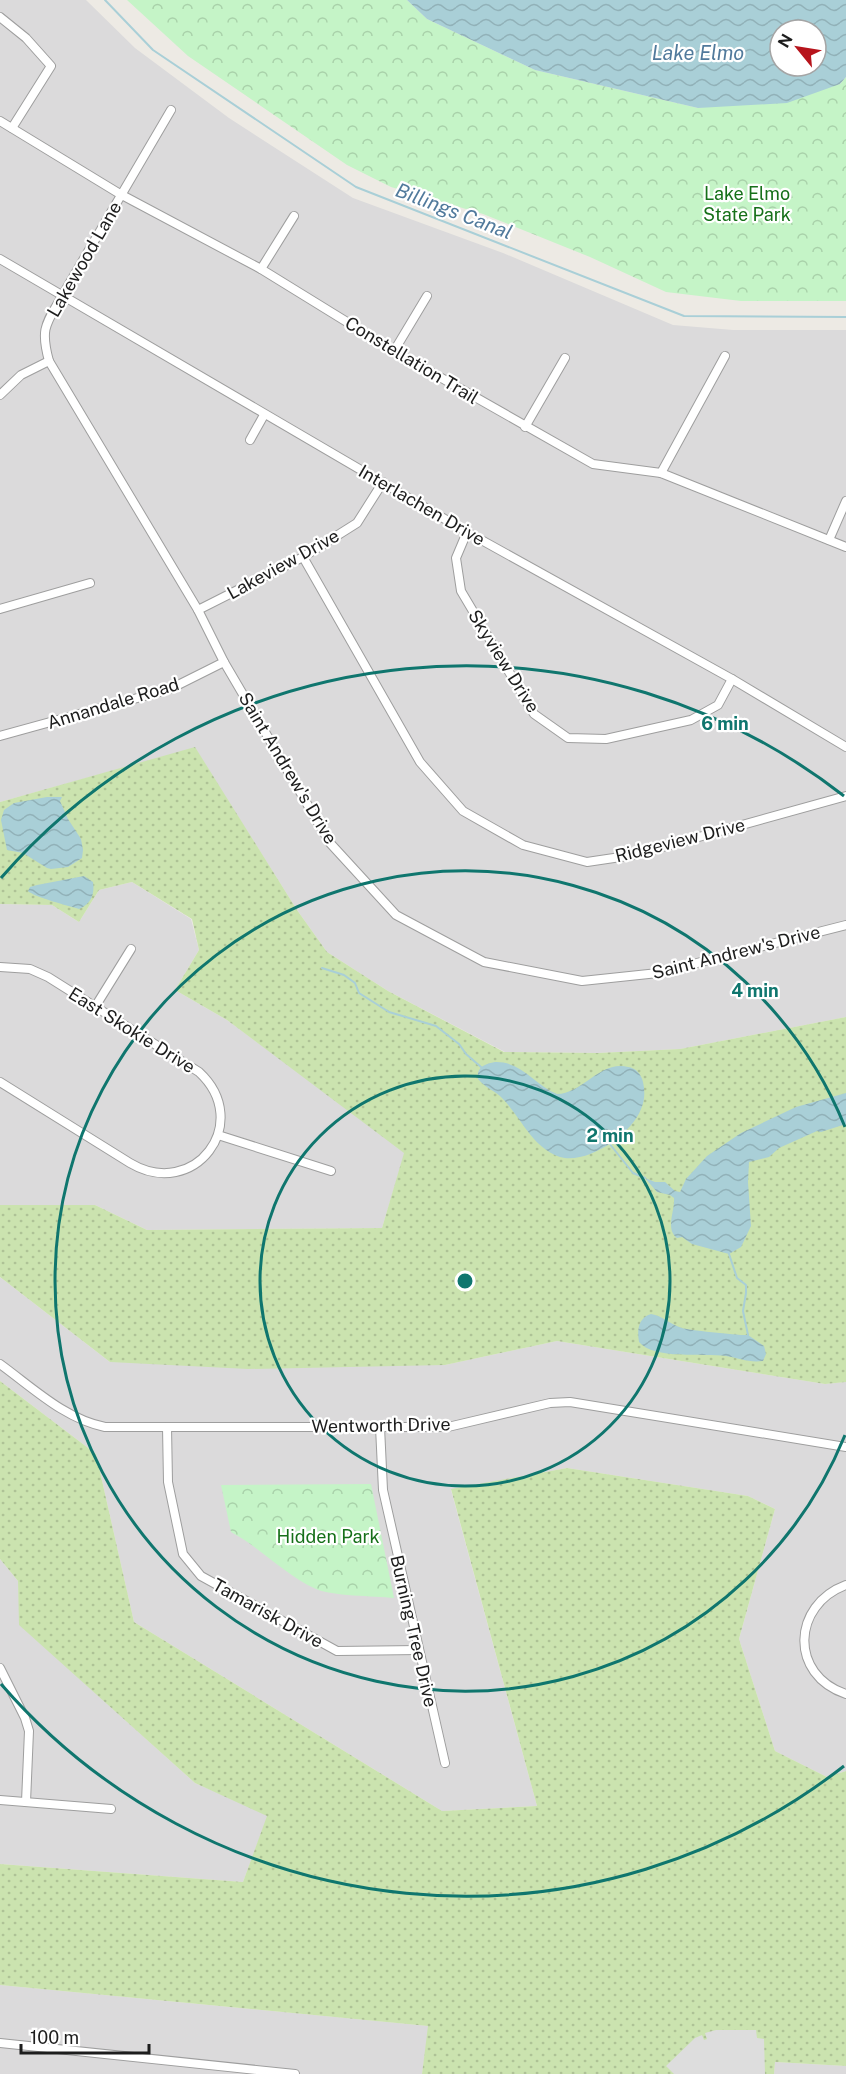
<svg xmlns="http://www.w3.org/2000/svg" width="846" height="2074" font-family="'Public Sans',sans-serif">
  <defs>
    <pattern id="grass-dots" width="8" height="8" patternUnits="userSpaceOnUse" patternTransform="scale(1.5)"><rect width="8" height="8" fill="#cbe3af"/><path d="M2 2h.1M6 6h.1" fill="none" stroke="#aec296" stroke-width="1.8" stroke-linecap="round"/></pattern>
    <pattern id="park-crowns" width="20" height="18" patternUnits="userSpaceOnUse" patternTransform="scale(1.5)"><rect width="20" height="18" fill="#c5f4c7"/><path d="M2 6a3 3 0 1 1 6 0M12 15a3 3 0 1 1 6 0" fill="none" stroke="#a9d1aa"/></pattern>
    <pattern id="water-waves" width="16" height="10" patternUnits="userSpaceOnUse" patternTransform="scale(1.5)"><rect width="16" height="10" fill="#a9cfd7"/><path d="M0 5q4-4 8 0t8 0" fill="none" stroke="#91b1b8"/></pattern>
  </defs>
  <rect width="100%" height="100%" fill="#edeae4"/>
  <!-- residential -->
  <g fill="#dbdadb">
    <path d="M0,0H86L135,48L229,118L353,198L503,253L673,325L733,330H846V1017L680,1049L598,1053L505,1052L388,991L327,952L297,910L195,748L0,802Z"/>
    <path d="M132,882L191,919L199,950L175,990L227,1020L405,1152L382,1228L147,1230L95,1205H0V904L52,905L79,922L99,890Z"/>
    <path d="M0,1277L110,1362L445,1365L557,1341L825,1384L846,1382V1771L827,1777L775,1751L739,1639L775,1509L748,1496L567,1468L451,1490L537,1806L442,1811L134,1622L96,1454L0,1381Z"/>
    <path d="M0,1559L18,1581L20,1625L195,1783L268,1815L243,1882L0,1864Z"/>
    <path d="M0,1985L429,2026L422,2074H0Z"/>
    <path d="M775,2062L846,2066V2074H774Z"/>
  </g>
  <!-- grass -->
  <g fill="url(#grass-dots)">
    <path d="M195,747L297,910L327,952L388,991L504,1052L598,1053L680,1049L846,1017V1382L825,1384L557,1341L445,1365L248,1369L110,1362L0,1277V1205H95L147,1230L382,1228L404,1153L227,1020L175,990L199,950L192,919L132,882L99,890L79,922L52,905L0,904V802Z"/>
    <path d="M0,1381L96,1454L134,1622L442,1811L537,1806L451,1489L567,1468L748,1496L775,1509L739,1639L775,1751L827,1777L846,1771V2066L775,2062L774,2074H422L428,2026L0,1985V1864L243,1882L267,1816L195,1783L19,1625L18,1581L0,1559Z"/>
  </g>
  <!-- park -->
  <g fill="url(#park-crowns)">
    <path d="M127,0H407L427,19L535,70L698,108L840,84L846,77V301H741L666,292L590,257L483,214L391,187L347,165L188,56Z"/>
    <path d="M371,1484L394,1598C374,1596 331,1596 316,1589C285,1575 261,1548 231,1532L221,1485Z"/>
  </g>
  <!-- parking -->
  <path fill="#ddd" d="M756,2030L757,2038L764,2039L765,2074H674L666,2066L695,2038L702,2035L704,2040L707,2039L705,2033L716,2030Z"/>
  <!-- water -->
  <g fill="url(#water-waves)" fill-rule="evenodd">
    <path d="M407,0H846V77L840,84L787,103L698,108L535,70L427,19ZM780,30H816V66H780Z"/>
    <path d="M47,797H62L60,801L68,819L81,839L83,850L82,858L68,867L51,869L47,868L23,853L7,850L1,820L4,810L14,803Z"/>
    <path d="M84,876L93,882C95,894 91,904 79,909C69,906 34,897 28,891L30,887L37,885Z"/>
    <path d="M495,1062C521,1061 535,1085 557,1094C583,1094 600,1060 628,1067C636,1068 641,1074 643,1082C645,1091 645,1100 641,1109C632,1134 587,1165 560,1157C532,1147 522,1119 503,1099C496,1091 485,1088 478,1079C476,1067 485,1064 495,1062Z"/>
    <path d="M846,1093V1124L821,1132L817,1131L779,1148L769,1157L749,1162L748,1182L751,1226L741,1247L729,1254L692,1244L682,1237L677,1238C665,1229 675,1211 674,1198L670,1195L657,1192L645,1178L655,1182H665L675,1191L680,1192L686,1179L707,1156L741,1133L796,1107Z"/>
    <path d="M651,1314C663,1316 671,1325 682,1328C687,1330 744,1336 748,1335L764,1346L766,1354L763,1361C749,1363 739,1358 726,1356C703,1353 654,1360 639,1342C637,1330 638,1318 651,1314Z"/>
  </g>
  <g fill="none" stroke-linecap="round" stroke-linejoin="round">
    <!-- stream -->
    <g stroke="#a9cfd7" stroke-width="2">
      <path d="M105,0L153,50L356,187L684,316L846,317"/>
      <path d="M322,968L344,975L355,983L359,993L389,1012L436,1026L459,1044L466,1054L481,1067"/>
      <path d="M609,1143L633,1173L645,1178"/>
      <path d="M729,1254L737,1278L746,1285V1293L743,1311L748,1335"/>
    </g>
    <defs>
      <g id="minor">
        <path d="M0,17L26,38L51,66L12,128"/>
        <path d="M171,110L62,296C46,324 40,328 49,361L198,610L224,662L330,843L396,915L484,962L582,981L658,973L846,925"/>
        <path d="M0,121L120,194L261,269L394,351L593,464L661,473L846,547"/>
        <path d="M0,259L467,532L732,679L846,747"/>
        <path d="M261,269L294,216"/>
        <path d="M394,351L427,296"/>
        <path d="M0,395L21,375L49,361"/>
        <path d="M525,427L565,358"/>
        <path d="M250,440L264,415"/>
        <path d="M661,473L725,356"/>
        <path d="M467,532L456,558L461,591L534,714L568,738L606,739L691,720L718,705L732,679"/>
        <path d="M829,540L846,501"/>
        <path d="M303,557L420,762L463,811L523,845L587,862L634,855L846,796"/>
        <path d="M0,609L90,583"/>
        <path d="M198,610L303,557L357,523L383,482"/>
        <path d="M0,736L170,689L224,662"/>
        <path d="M0,967L30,969L48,977L199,1072C254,1123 194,1201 130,1163L0,1082"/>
        <path d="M95,1007L131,949"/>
        <path d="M218,1135L331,1171"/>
        <path d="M0,1364C33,1388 65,1419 105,1427H448L550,1403L570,1402L846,1447"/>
        <path d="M167,1427L168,1482L183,1554L201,1576L337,1651L419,1650"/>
        <path d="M380,1427L383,1490L445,1763"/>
        <path d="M846,1585C792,1605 789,1675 846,1694"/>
        <path d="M0,1668L25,1718L29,1731L26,1802"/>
        <path d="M0,1800L111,1809"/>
        <path d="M0,2043L295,2074"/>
      </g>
    </defs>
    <!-- minor casing -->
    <use href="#minor" stroke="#9e9e9e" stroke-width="10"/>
    <!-- minor -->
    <use href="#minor" stroke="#fff" stroke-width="8"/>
  </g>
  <!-- distance rings -->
  <g fill="none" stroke="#0f766e" stroke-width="3">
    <circle cx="465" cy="1281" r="205"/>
    <path d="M845 1435A410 410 0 1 1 845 1127"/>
    <path d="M844 1766A615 615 0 0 1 1 1684M1 878A615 615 0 0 1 844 796"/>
  </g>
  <g text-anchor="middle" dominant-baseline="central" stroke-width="4.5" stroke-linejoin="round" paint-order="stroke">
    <!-- park labels -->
    <g font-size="18" fill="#167019" stroke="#fff">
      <text x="747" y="193">Lake Elmo<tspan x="747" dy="21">State Park</tspan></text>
      <text x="328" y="1536">Hidden Park</text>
    </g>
    <!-- street labels -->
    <g font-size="18" fill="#1d1d1d" stroke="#fff">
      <text transform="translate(84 259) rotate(-60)">Lakewood Lane</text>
      <text transform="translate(412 360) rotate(31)">Constellation Trail</text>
      <text transform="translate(422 505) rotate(30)">Interlachen Drive</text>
      <text transform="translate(283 564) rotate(-29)">Lakeview Drive</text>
      <text transform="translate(504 661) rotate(58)">Skyview Drive</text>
      <text transform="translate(113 703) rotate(-17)">Annandale Road</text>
      <text transform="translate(288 768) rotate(59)">Saint Andrew's Drive</text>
      <text transform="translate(680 840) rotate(-14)">Ridgeview Drive</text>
      <text transform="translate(736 952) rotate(-14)">Saint Andrew's Drive</text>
      <text transform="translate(132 1030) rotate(32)">East Skokie Drive</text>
      <text transform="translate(381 1425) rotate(-1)">Wentworth Drive</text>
      <text transform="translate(268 1613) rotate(29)">Tamarisk Drive</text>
      <text transform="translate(414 1631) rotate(77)">Burning Tree Drive</text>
    </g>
    <!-- water labels -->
    <g font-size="20" font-style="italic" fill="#517a9c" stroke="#fff">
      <text x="698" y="53">Lake Elmo</text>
      <text transform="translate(454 211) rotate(21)">Billings Canal</text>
    </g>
  </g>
  <circle cx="465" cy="1281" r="9" fill="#0f766e" stroke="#fff" stroke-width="3"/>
  <g font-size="18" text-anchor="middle" font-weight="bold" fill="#0f766e" stroke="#fff" stroke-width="4.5" stroke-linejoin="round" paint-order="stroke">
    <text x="725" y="730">6 min</text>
    <text x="755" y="997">4 min</text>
    <text x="610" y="1142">2 min</text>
  </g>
  <!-- north arrow -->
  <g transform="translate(798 48) rotate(300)"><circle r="28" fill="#ffffff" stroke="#a5a5a5" stroke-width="1.5"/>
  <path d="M0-4.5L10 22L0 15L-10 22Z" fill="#b7141c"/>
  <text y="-9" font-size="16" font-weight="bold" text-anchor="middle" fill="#1d1d1d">N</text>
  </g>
  <!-- scale -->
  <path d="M21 2044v9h128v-9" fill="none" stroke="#1d1d1d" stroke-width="3"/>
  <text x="30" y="2044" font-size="18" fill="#1d1d1d" stroke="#ffffff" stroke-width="4.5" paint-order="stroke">100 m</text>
</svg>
